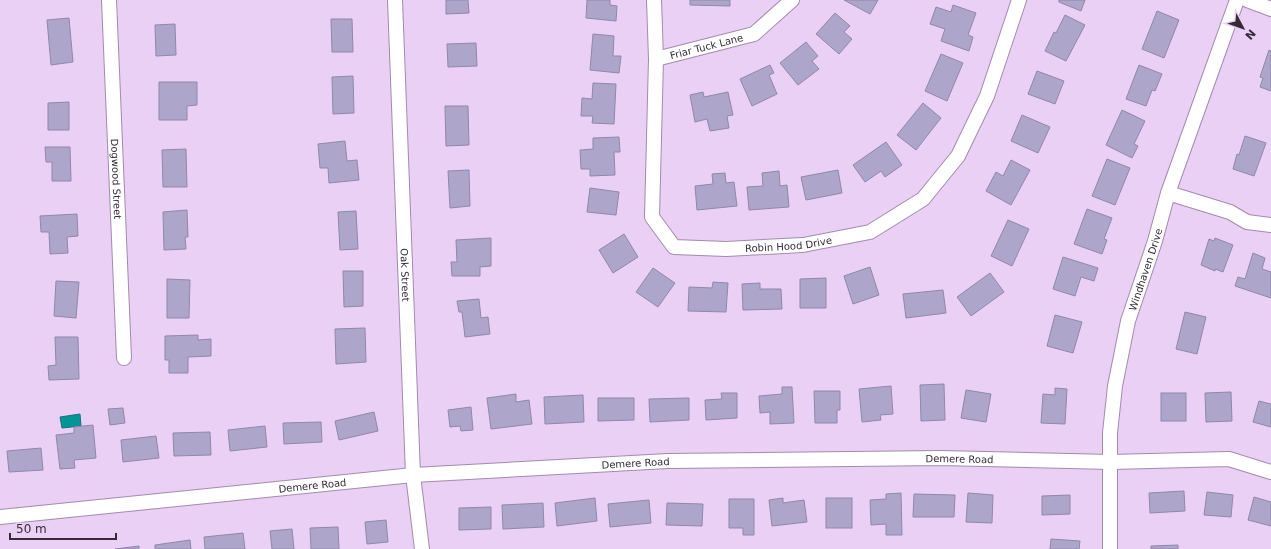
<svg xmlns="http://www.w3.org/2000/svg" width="1271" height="549" font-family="'DejaVu Sans',sans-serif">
  <rect width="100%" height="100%" fill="#ead0f4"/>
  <!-- water -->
  <path fill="#059597" stroke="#13757a" d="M80,414L81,426L62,428L60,417Z"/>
  <!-- building -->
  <g fill="#aea5cb" stroke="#9087ab">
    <path d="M446,0H468L469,13L446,14Z"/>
    <path d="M587,0H610V5L617,6L616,21L586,18Z"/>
    <path d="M690,0H730V6L690,5Z"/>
    <path d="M844,0H878L870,14Z"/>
    <path d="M1059,0H1085L1081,11L1059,2Z"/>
    <path d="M953,5L976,13L968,35L973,37L969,51L941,41L945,29L930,24L936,7L951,12Z"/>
    <path d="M1157,11L1179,20L1164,58L1142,49Z"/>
    <path d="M835,13L850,26L844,32L852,39L839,54L816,34Z"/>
    <path d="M1065,15L1085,25L1066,61L1045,51L1054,32L1056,33Z"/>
    <path d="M69,18L73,62L51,65L47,20Z"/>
    <path d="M331,19H352L353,52H332Z"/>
    <path d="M175,24L176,55L156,56L155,25Z"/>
    <path d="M593,34L614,36L613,56H621L619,73L590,70Z"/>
    <path d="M806,42L818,56L812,61L819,69L798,85L780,63Z"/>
    <path d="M476,43L477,66L448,67L447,44Z"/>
    <path d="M1269,50L1271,51V91L1260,87L1263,78L1260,77Z"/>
    <path d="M941,54L963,63L947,101L925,91Z"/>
    <path d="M770,65L774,73L769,75L777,94L752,106L740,79Z"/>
    <path d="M1139,65L1162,74L1155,91L1152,90L1146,106L1126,99Z"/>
    <path d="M1037,71L1064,81L1055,104L1028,94Z"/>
    <path d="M353,76L354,113L333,114L332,77Z"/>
    <path d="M159,82H197V105L187,106V120H159Z"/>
    <path d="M593,83L616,84L614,124L592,123L593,116H581L582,98L592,99Z"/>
    <path d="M703,92L704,97L728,92L733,115L727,116L729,128L710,131L707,119L695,122L690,95Z"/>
    <path d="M69,102V130H48V103Z"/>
    <path d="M923,103L941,118L916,150L897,135Z"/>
    <path d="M445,106H468L469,145L446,146Z"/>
    <path d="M1122,110L1145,121L1134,144L1138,146L1132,158L1106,145Z"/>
    <path d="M1022,115L1050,127L1038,153L1011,141Z"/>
    <path d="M1245,136L1266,143L1254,176L1233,169L1237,154L1239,155Z"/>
    <path d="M619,137L620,152H614L615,175L590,176V169H581L580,150L593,149V138Z"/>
    <path d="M345,141L347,161L357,160L359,180L329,183L328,168H320L318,144Z"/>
    <path d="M886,142L902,165L885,177L881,171L865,182L853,165Z"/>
    <path d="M45,147H70L71,181H52V162H46Z"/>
    <path d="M186,149L187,187H163L162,150Z"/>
    <path d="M1107,159L1130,168L1115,205L1092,196Z"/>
    <path d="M1011,160L1030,170L1011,205L986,191L996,172L1003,176Z"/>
    <path d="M469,170L470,206L450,208L448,171Z"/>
    <path d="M838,170L842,193L806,200L801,177Z"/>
    <path d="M779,171L780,186L787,185L789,207L749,210L747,187L763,186L762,173Z"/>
    <path d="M725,173L726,183L734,182L737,206L697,210L695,186L713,184L712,174Z"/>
    <path d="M590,188L619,192L616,215L587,212Z"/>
    <path d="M1087,209L1112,218L1104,239L1107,240L1102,254L1074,244Z"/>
    <path d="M187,210L188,237H185L186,249L164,250L163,212Z"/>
    <path d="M356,211L358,249L340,250L338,212Z"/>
    <path d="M77,214L78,236L67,237L68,253L50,254L49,232H41L40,216Z"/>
    <path d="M1008,220L1029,229L1012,266L991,256Z"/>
    <path d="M624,234L638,257L613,273L599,250Z"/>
    <path d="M491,238V266L480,267V276H452L451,262H457L456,240Z"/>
    <path d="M1215,238L1233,245L1223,272L1215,269V271L1201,265L1209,239L1214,241Z"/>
    <path d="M1253,253L1265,258L1262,269L1271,272V298L1235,286L1238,277L1245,279Z"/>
    <path d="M1063,257L1098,268L1094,281L1081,277L1075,296L1053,289Z"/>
    <path d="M870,267L879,295L853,304L844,276Z"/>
    <path d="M653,268L675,283L658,307L636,292Z"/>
    <path d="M343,271H363V306L344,307Z"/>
    <path d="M990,273L1004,292L971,316L957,297Z"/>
    <path d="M826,278V308H800V279Z"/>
    <path d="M167,279L190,280L189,318H167Z"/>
    <path d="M56,281L79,282L76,318L54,316Z"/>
    <path d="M713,282L728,283L726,312L688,311L689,287L712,288Z"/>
    <path d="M760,283V289H781L782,309L743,310L742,284Z"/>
    <path d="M943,290L946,313L906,318L903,294Z"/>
    <path d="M479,299L481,318L488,317L490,334L465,337L462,312H459L457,301Z"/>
    <path d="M1185,312L1206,317L1197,354L1176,349Z"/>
    <path d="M1055,315L1082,322L1073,353L1047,346Z"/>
    <path d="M365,328L366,362L336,364L335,329Z"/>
    <path d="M198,335V340L211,339V356L188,357V373H169V360H165V336Z"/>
    <path d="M55,337H78L79,379L49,380L48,366L56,365Z"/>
    <path d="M944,384L945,420L921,421L920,385Z"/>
    <path d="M891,386L893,414L880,415L881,420L862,422L859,389Z"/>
    <path d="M782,387H792L794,423L770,424V412L760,413L759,396L782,394Z"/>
    <path d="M1055,388L1067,389L1065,424L1041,423L1043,394L1055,395Z"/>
    <path d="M966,390L991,394L986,422L961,418Z"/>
    <path d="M814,391H840V410H837V423H815Z"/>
    <path d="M1231,392L1232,421L1206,422L1205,393Z"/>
    <path d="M721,393H737V418L706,420L705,400L722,399Z"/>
    <rect x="1161" y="393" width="25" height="28"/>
    <path d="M516,394V402L529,400L532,424L491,429L487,398Z"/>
    <path d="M583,395L584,422L545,424L544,397Z"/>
    <path d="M598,398H634V420L598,421Z"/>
    <path d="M689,398V420L650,422L649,399Z"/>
    <path d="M1259,401L1271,404V427L1253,422Z"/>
    <path d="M471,407L473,430L461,431L460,426L450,427L448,410Z"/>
    <path d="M123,408L125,423L110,425L108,409Z"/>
    <path d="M374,412L378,431L339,440L335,421Z"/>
    <path d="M321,422L322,442L284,444L283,423Z"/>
    <path d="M93,425L96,458L74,460L75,468L60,469L56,435L74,433V427Z"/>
    <path d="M265,426L267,447L230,451L228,430Z"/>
    <path d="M210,432L211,455L174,456L173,433Z"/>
    <path d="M156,436L159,458L123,462L121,440Z"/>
    <path d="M41,448L43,470L9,472L7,451Z"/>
    <path d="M1184,491L1185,511L1150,513L1149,493Z"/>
    <path d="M1207,492L1233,495L1231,517L1204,515Z"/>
    <path d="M901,493L902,535H886V524L871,525L870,500L886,499V494Z"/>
    <path d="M968,493L993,495L992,523L966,522Z"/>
    <path d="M914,494L955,495L954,517H913Z"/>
    <path d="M1070,495V514L1042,515V496Z"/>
    <path d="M1254,497L1271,502V526L1248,520Z"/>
    <path d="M595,498L597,521L557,526L555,503Z"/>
    <path d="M783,498V503L804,500L807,522L772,526L769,500Z"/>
    <rect x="826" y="498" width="26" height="30"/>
    <path d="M729,499H754V535H743V528H729Z"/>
    <path d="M649,500L651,523L610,527L608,504Z"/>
    <path d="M543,503L544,527L503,529L502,505Z"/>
    <path d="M667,503L703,504L702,526L666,525Z"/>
    <path d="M491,507V529L459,530V508Z"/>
    <path d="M386,520L388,542L367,544L365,522Z"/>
    <path d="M338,527L339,549H311L310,528Z"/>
    <path d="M292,529L294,549H272L270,531Z"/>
    <path d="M243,533L245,549H205L204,537Z"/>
    <path d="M1051,539L1080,541L1079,549H1050Z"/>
    <path d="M190,540L191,549H155V545Z"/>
    <path d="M1178,545V549H1151V546Z"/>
    <path d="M139,546V549H115Z"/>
  </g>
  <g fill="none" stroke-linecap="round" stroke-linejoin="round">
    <defs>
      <g id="street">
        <path id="s1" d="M109,0L124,358"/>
        <path id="s2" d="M395,0L413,475L422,549"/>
        <path id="s3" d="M654,0L656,59L652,217L674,247L726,249L803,245L870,232L923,199L958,156L987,96L1019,0"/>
        <path d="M1247,0L1271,9"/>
        <path id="s4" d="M656,59L754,34L792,0"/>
        <path d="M1168,193L1230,212L1247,222L1271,225"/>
        <path id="s5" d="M0,517L413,475L668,461L940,458L1111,462L1229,459L1271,472"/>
        <path id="s6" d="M1110,549V433L1115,386L1128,321L1155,241L1168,193L1237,0"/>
      </g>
    </defs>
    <!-- street casing -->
    <use href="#street" stroke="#a38bad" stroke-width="16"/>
    <!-- street -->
    <use href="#street" stroke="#fff" stroke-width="14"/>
  </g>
  <g text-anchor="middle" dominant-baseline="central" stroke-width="3.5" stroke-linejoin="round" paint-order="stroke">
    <!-- street labels -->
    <g font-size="10" fill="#342a38" stroke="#ead0f4">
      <text stroke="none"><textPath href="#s4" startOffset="52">Friar Tuck Lane</textPath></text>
      <text stroke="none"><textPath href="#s1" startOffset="179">Dogwood Street</textPath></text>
      <text stroke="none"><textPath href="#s3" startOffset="369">Robin Hood Drive</textPath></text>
      <text stroke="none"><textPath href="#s6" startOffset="284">Windhaven Drive</textPath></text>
      <text stroke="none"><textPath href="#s2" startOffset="275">Oak Street</textPath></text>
      <text stroke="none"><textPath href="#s5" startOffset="962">Demere Road</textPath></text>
      <text stroke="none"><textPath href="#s5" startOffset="638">Demere Road</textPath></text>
      <text stroke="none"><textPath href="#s5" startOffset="314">Demere Road</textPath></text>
    </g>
  </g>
  <!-- north arrow -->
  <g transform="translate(1243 28) rotate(131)" stroke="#ead0f4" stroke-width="3" paint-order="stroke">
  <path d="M0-3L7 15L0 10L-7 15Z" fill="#342a38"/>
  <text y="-6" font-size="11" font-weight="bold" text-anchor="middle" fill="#342a38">N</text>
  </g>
  <!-- scale -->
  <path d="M10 533v6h106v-6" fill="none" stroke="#342a38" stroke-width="2"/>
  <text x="16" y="533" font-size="12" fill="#342a38" stroke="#ead0f4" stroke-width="3" paint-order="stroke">50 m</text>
</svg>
